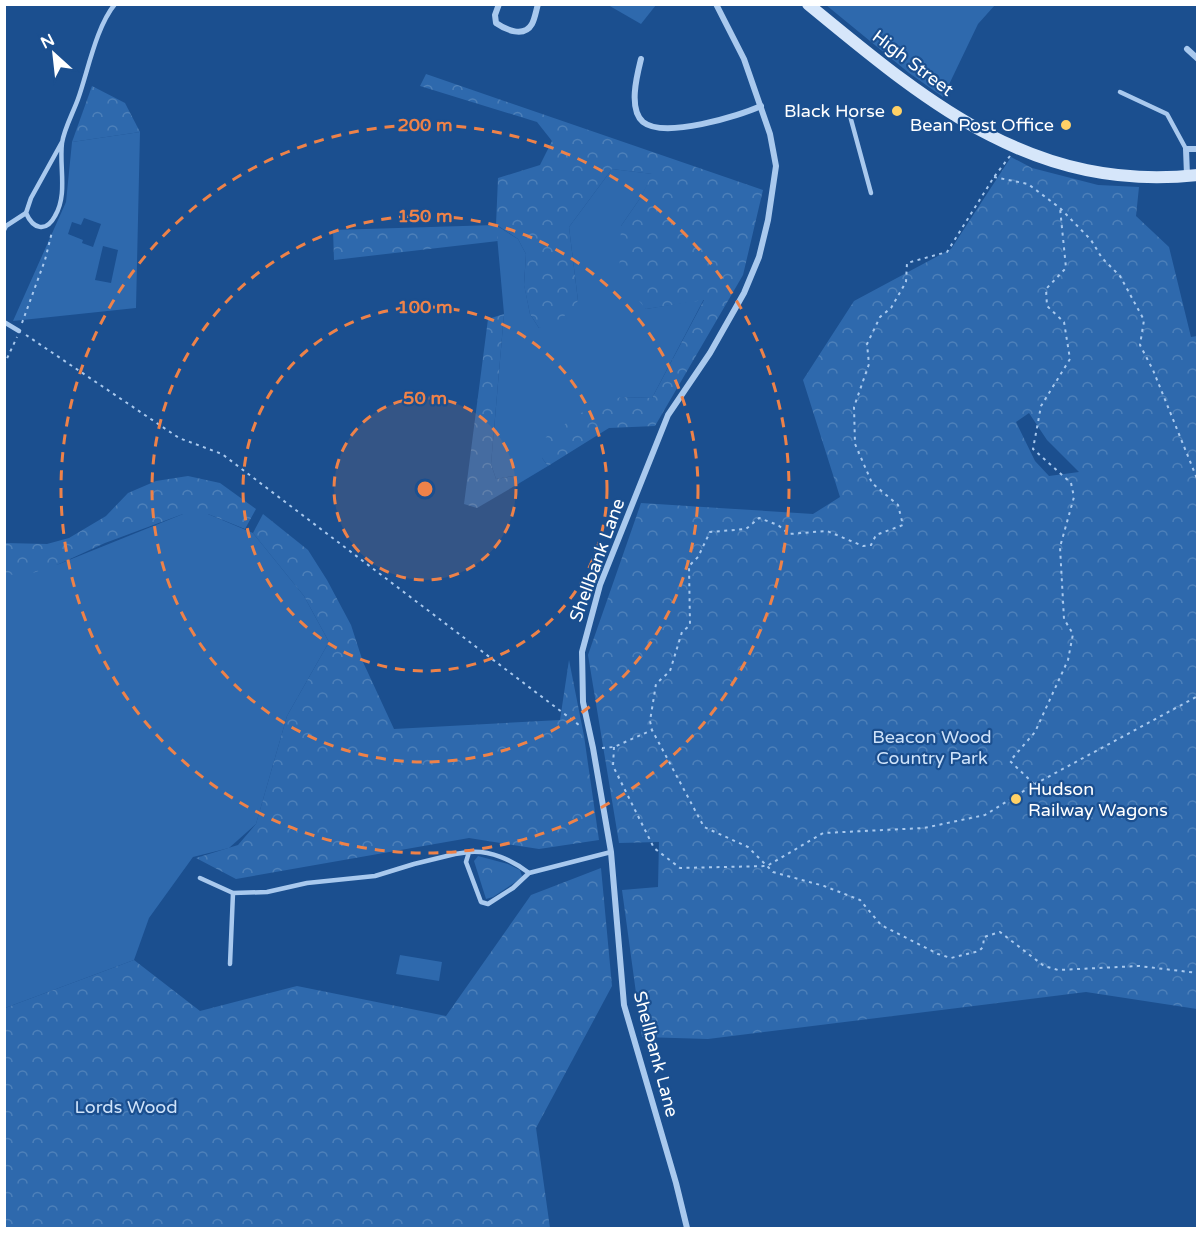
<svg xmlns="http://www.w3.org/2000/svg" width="1202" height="1233" font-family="'Varela Round',sans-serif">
  <defs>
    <pattern id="forest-crowns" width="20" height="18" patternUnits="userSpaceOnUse" patternTransform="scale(1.5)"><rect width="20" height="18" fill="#2e69ad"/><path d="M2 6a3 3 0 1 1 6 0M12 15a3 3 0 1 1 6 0" fill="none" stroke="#4d80b9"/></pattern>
  </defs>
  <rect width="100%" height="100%" fill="#1b4f8f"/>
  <!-- green -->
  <g fill="#2e69ad" fill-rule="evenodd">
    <path d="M650,5H656L641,24L608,5Z"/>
    <path d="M826,5H995L978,24L943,97L909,73Z"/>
    <path d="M140,132L136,308L13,321L66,202L72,142ZM84,218L101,224L93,247L82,243L83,240L68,234L72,222L81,225ZM103,246L118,250L111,283L95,280Z"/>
    <path d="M612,169L653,174L641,197L621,226L646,309L704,299L652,398L621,397L542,458L548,466L518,484L513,476L496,479L491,464L504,314L496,225L518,239L526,254L524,284L530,314L539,328L578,301L569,227Z"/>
    <path d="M183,514H208L253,533L304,596L329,642L287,716L256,824L229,848L193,857L149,918L134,960L5,1008V574L59,564Z"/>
    <path d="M478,856L508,864L520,870L522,876L520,879L493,897L486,899L474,861Z"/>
    <path d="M400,955L442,962L439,981L396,974Z"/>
  </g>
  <!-- forest -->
  <g fill="url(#forest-crowns)" fill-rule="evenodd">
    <path d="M426,74L763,190L743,275L655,426L609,428L548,466L542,458L546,437L590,407L621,397L652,398L704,300L646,309L619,277L621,226L641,197L652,174L612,169L569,227L578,301L557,324L539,328L530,314L524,285L526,254L518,239L497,225L498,241L334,260L333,230L496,225L498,178L540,165L552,141L537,122L420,86Z"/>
    <path d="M92,86L125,103L140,132L72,142Z"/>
    <path d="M1011,157L1032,168L1098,185L1139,187L1136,216L1169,247L1191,337L1197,336V1009L1086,992L708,1039L642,1037L622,890L658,887L659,842L619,843L588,655L641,503L813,514L840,497L803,380L854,301L951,249ZM1029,413L1047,440L1079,472L1049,476L1035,461L1016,422Z"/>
    <path d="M504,314L491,464L496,479L514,476L518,484L477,508L464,504L488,319Z"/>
    <path d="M188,476L220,483L256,509L245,529L208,514H183L105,543L59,564L24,576L5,574V543L47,544L69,538L106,516L128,493L156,481Z"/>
    <path d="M263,514L308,550L327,580L351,625L363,662L394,729L560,720L569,660L584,736L599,840L539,849L469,838L236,879L196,858L238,845L256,824L287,716L329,642L304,596L253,533Z"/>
    <circle cx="486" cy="867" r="8"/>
    <path d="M601,868L612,986L536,1128L550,1228H5V1008L134,960L200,1011L297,986L446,1016L531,895Z"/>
  </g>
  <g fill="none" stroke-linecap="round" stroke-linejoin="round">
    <!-- path -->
    <g stroke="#a9c9ee" stroke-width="2" stroke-dasharray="3 4.5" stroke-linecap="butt">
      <path d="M1010,156L994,177L947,252L907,263L906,282L891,308L880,317L867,344L869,364L854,407L855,444L872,483L898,505L903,525L876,535L871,545L863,546L827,531L789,534L778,525L759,518L746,529L710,532L698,557L689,566L690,625L682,632L670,671L656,684L650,721L652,730L704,827L748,847L773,872L824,886L860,900L881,925L938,954L951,958L979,951L983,947L984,937L1000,932L1044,966L1058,970L1139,966L1198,973"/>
      <path d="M994,177L1028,184L1060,208L1091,240L1102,258L1120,276L1144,320L1140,345L1153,370L1198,481"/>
      <path d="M22,323L45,260L52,232"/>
      <path d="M26,335L179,438L222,454L579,725"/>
      <path d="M4,365L17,337"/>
      <path d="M614,747L613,766L654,848L680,868L767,866L823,833L924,828L985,815L1035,784L1198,696"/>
      <path d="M602,748L614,747L652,730"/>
      <path d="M1034,784L1010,761L1035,732L1068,660L1073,634L1064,619L1060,547L1074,497L1071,483L1033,449L1041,406L1070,359L1064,322L1047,306L1046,289L1066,268L1060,208"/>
    </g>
    <!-- lane -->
    <g stroke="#a9c9ee" stroke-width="4.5">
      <path d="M1120,92L1167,114L1186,149"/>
      <path d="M849,112L871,193"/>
      <path d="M62,142L31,198L26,213C33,229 46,233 55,216C68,194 59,167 62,143C64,129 73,113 78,99C88,71 96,27 115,4"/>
      <path d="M4,230L6,226L26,213"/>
      <path d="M4,322L19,331"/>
      <path d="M529,873C512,860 490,850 469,852L466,862L481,902L488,904L513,888L529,873L611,852"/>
      <path d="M200,878L233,893L267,892L307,883L375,876L414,864L455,854L469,852"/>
      <path d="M230,964L233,893"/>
    </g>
    <!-- street -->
    <g stroke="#a9c9ee" stroke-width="6">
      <path d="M499,4L495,15L496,23C506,30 524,38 532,24C535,18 536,11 538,4"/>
      <path d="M1187,49L1198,59"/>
      <path d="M641,59C637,75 628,109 643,122C664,139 739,116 761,106"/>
      <path d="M1187,175L1186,149H1198"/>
      <path d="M687,1228L676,1183L624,1005L611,852L593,748L583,702L582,652L600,585L668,415L710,353L744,293L759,257L768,220L776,166L770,134L744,59L716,4"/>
    </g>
    <!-- secondary -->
    <path stroke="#d6e6fa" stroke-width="12" d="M808,4C927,102 1033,193 1198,175"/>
  </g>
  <!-- distance rings -->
  <circle cx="425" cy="489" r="91" fill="#ee8249" fill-opacity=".12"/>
  <g fill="none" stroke="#ee8249" stroke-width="3" stroke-dasharray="10 8">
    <circle cx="425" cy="489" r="91"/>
    <circle cx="425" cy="489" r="182"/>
    <circle cx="425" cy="489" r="273"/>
    <circle cx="425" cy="489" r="364"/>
  </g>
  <!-- markers -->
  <g fill="#ffd166" stroke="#1b4f8f" stroke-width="2">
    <circle cx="897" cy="111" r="6"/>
    <circle cx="1066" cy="125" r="6"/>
    <circle cx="1016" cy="799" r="6"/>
  </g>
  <g text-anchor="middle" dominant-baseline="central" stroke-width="4.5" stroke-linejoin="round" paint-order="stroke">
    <!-- street labels -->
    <g font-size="18" fill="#fff" stroke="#1b4f8f">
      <text transform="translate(913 63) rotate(37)">High Street</text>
      <text transform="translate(597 560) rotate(-70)">Shellbank Lane</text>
      <text transform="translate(656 1054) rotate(75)">Shellbank Lane</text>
    </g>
    <!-- poi labels -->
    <g font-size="18" fill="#fff" stroke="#1b4f8f" text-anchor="end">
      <text x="885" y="111">Black Horse</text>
      <text x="1054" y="125">Bean Post Office</text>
      <text x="1028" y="789" text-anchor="start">Hudson<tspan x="1028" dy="21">Railway Wagons</tspan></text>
    </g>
    <!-- park labels -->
    <g font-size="18" fill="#cfe3fa" stroke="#1b4f8f">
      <text x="932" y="737">Beacon Wood<tspan x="932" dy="21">Country Park</tspan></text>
      <text x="126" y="1107">Lords Wood</text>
    </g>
  </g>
  <circle cx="425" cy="489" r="9" fill="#ee8249" stroke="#1b4f8f" stroke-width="3"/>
  <g font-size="18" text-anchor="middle" font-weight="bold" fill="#ee8249" stroke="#1b4f8f" stroke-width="4.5" stroke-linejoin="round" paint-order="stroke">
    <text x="425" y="131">200 m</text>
    <text x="425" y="222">150 m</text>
    <text x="425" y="313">100 m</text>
    <text x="425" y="404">50 m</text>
  </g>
  <!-- border -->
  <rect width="1202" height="1233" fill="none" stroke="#ffffff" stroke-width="12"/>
  <!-- north arrow -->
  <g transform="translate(54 54) rotate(333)" stroke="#1b4f8f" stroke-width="4.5" paint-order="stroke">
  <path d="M0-4.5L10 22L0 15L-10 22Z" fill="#ffffff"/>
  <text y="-9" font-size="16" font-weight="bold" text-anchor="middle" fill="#ffffff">N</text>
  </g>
</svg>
